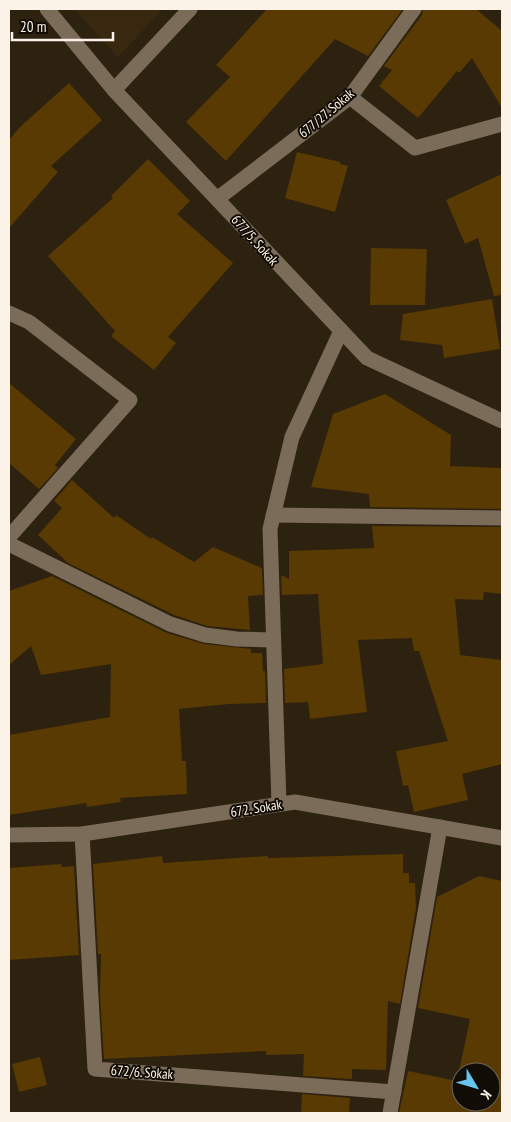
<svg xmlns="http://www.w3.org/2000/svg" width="511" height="1122" font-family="'PT Sans Narrow',sans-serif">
  <rect width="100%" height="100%" fill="#2d2110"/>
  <!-- built -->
  <path fill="#382810" d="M74,9H163L118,57Z"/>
  <!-- building -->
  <g fill="#583a02" fill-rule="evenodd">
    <path d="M267,9H403L368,56L335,39L226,161L186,122L230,77L216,65Z"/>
    <path d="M423,9H476L502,31V108L472,58L459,73L457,71L418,118L379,86L392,70L384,66L422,15Z"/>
    <path d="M69,83L102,120L51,166L58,172L9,228V140L20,127Z"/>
    <path d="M297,152L340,162V164L348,166L335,212L285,198Z"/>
    <path d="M148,159L190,201L177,214L233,263L168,337L176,343L154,370L111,336L115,331L48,256L113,198L111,196Z"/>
    <path d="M502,174V295L494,296L478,238L465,244L446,200Z"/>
    <path d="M371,248L427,249L425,305H370Z"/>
    <path d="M492,299L500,349L444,358L442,345L400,340L403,314Z"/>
    <path d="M9,383L76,439L55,465L58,468L39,489L9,463Z"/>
    <path d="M385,394L451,435L450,466L502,468V509L370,507L369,494L311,487L333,414Z"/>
    <path d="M72,480L114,518L116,515L151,539L152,537L194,562L213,547L262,568L263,595L248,596L250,630L207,626L174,615L68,563L38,535L62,508L54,501Z"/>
    <path d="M372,526L502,527V594L484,592L483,600L455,599L460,655L502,660V764L462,774L468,800L414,812L408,785L403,786L396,751L448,741L419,651H414L412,638L358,640L367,712L310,719L308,702L285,703L284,669L323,664L318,594L282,595L281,575L289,579V551L374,548Z"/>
    <path d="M52,576L167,633L204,644L251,649V653H262L263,671H265L266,703L229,704L179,709L182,761H186L187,794L120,798L121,802L87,807L86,803L9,815V735L110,717L111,664L41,675L31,646L9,665V591Z"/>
    <path d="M403,854V873H409V883H415L416,908L400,1004L388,1001L386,1070L352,1069V1079L303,1076L304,1054L266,1055V1051L104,1059L100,997L101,954H98L93,864L162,856L163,863L268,856V858Z"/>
    <path d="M61,864L62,867L74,866L79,955L9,960V868Z"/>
    <path d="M479,876L502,881V1113H399L408,1071L457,1081L470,1019L418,1008L437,897ZM461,1072H491V1102H461Z"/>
    <path d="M40,1057L47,1085L19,1092L12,1064Z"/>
    <path d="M302,1094L350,1098L349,1113H301Z"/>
  </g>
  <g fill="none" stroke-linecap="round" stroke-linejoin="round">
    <!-- minor -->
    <g stroke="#7b6c59" stroke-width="15">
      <path d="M114,90L190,9"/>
      <path d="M350,97L415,148L502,124"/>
      <path d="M217,199L350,97L414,9"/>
      <path d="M9,313L29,322L130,400L9,537"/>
      <path d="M273,515L502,518"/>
      <path d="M9,544L170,624L205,635L237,639L273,640"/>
      <path d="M279,804L270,529L292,437L341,331"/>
      <path d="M82,834L95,1069L394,1092"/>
      <path d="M390,1113L440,827"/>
    </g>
    <!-- tertiary -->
    <g stroke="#7b6c59" stroke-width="15">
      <path d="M47,9L114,90L367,358L502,421"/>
      <path d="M9,835L82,834L295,802L502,838"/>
    </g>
  </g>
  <g text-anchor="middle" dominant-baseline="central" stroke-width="4" stroke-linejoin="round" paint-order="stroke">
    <!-- street labels -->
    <g font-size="14" fill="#fbf3e8" stroke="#110c05">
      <text transform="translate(326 113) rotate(-40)">677/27. Sokak</text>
      <text transform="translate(255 240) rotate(48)">677/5. Sokak</text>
      <text transform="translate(256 808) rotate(-9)">672. Sokak</text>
      <text transform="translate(142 1072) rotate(4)">672/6. Sokak</text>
    </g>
  </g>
  <!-- border -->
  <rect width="511" height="1122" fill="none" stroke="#fbf3e8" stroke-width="20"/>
  <!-- north arrow -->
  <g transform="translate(476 1087) rotate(128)"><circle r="24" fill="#110c05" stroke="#6f6860"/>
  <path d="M0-4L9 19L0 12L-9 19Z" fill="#65c5ef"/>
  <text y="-8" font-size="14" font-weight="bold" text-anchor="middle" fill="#fbf3e8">K</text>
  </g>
  <!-- scale -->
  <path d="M12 32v8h101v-8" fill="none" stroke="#fbf3e8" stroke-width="2.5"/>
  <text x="20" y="32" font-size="15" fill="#fbf3e8" stroke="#110c05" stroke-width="4" paint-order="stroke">20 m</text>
</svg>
